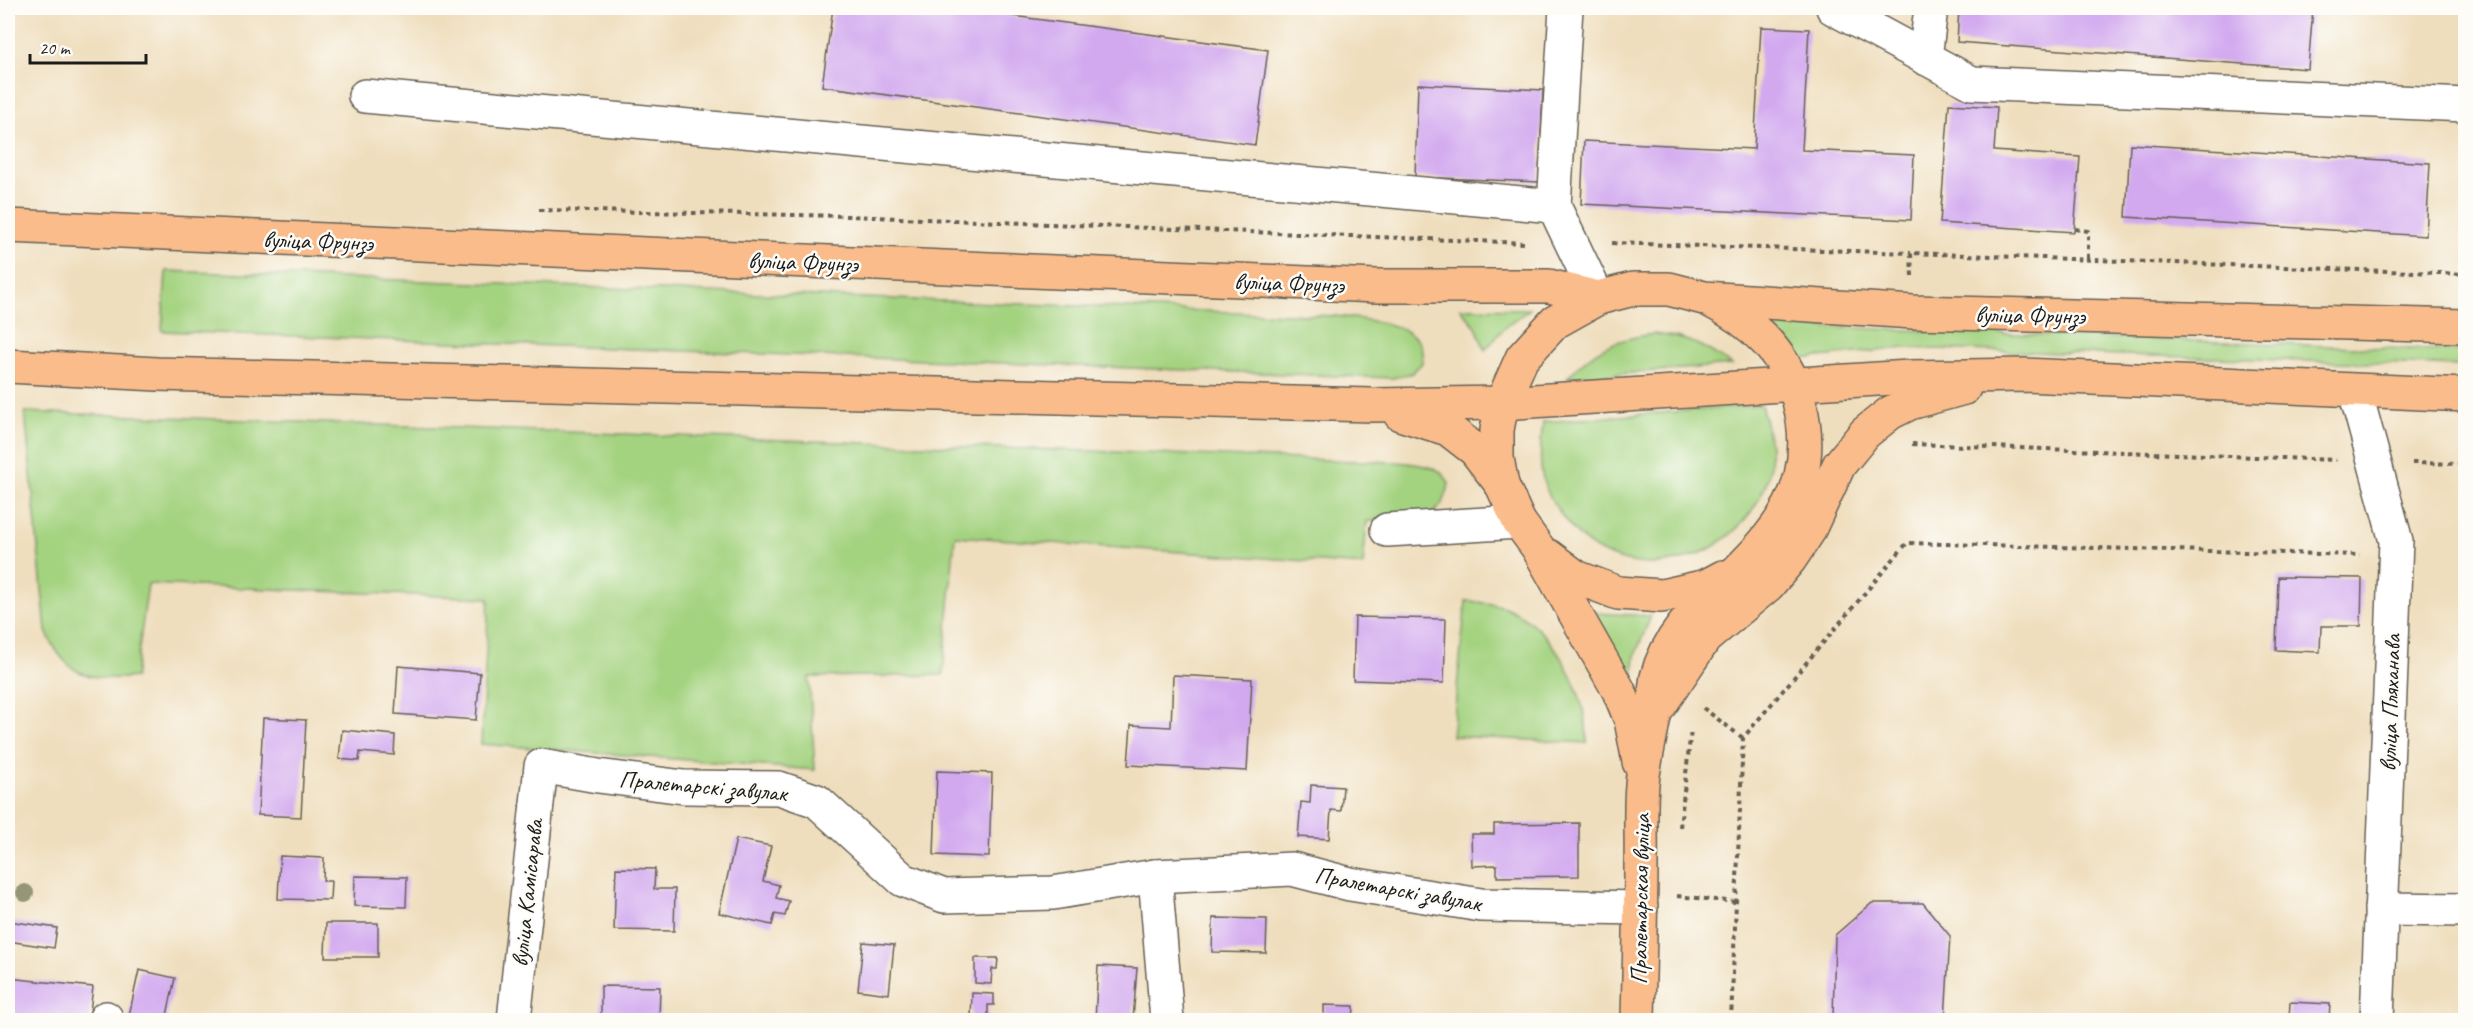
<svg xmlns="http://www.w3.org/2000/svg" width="2473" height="1028" font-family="Caveat,sans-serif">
  <rect width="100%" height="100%" fill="#fdfcf7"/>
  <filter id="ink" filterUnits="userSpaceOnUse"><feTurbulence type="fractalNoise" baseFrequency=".0167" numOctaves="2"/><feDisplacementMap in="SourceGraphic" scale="12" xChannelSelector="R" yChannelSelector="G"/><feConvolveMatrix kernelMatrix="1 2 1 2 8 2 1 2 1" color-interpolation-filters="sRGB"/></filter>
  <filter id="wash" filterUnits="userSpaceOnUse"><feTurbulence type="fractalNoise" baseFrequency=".008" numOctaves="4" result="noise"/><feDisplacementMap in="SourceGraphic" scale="24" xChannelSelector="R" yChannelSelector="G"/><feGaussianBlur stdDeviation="1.35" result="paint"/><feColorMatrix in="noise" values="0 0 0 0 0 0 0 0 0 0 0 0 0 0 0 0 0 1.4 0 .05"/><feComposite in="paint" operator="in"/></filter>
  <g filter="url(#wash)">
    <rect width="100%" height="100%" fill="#efdebd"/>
    <!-- green -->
    <g fill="#a4d380" stroke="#60784e" stroke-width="1.5">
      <path d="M166,271L1336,316C1359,319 1408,322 1420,344C1423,349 1422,357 1422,363L1412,373L1393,378L162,331Z"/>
      <path d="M1460,308L1530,309L1505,327L1485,350L1476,327Z"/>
      <path d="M1773,325L2465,351V366L1904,348L1801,359Z"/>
      <path d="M1654,334C1688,337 1704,346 1732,365L1567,378C1594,348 1615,339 1654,334Z"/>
      <path d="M1761,405C1768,427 1774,453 1768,477C1742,564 1624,598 1566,521C1554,506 1543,487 1541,468C1540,453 1541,437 1543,422Z"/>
      <path d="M25,412L1357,461C1378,462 1422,460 1441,472C1444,474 1447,480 1449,483C1443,529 1402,520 1367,521L1363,565L955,536L943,675L809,677L815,770L481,744L489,598L148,584L135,677C88,682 65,675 46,631Z"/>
      <path d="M1466,601C1480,602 1494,603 1507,608C1555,629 1587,693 1587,743L1452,736Z"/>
      <path d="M1593,613L1651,616L1635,655L1632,686C1621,659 1611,636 1593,613Z"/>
    </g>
    <g id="blocks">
      <!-- building -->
      <g fill="#d2a9ef">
        <path d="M833,8H953L1268,50L1255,145L822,86Z"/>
        <path d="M1959,8H2313L2308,69L1957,42Z"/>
        <path d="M1761,27L1809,29L1802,150L1914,155L1911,220L1581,204L1584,141L1754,149Z"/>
        <path d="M1418,84L1543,90L1539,182L1415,177Z"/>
        <path d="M1949,104L1997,107L1994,151L2080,157L2074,232L1940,223Z"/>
        <path d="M2130,144L2430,163L2426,236L2126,217Z"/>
        <path d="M2278,577L2362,578L2361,626H2321L2320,652L2276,650Z"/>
        <path d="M1355,617L1446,619L1444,683L1353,680Z"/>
        <path d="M398,666L480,673L476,720L395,714Z"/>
        <path d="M1173,675L1252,679L1247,771L1128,765L1131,725L1171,727Z"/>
        <path d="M263,718L306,720L301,817L258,815Z"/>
        <path d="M342,730L395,735L394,755L360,752L359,761L339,759Z"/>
        <path d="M937,771L992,773L989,857L934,855Z"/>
        <path d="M1311,785L1343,787L1341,811L1331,810L1329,839L1298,837L1301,802L1310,803Z"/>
        <path d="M1579,823V876L1497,877V865L1472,866L1471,834H1494V824Z"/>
        <path d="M736,839L771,846L763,881L779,885L776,898L789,901L785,916L775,914L772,925L719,913Z"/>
        <path d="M280,856L324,858L323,881H331L330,900L278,899Z"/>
        <path d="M616,868L655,869L654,889H675L674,931L614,930Z"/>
        <path d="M355,876L407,877L406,907L354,906Z"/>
        <path d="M1872,903H1923L1950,936L1945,1020H1833L1835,935Z"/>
        <path d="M1213,918L1267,919L1266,953L1212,952Z"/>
        <path d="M8,921L57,928L54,948L8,941Z"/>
        <path d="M326,923H378V957H325Z"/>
        <path d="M863,942L894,945L889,994L858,990Z"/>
        <path d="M975,958H998L997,969H992L991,984L975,983Z"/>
        <path d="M1098,966L1137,968L1133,1020H1095Z"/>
        <path d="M139,970L175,978L166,1020H128Z"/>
        <path d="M8,978L93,987L89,1020H8Z"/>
        <path d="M601,986L660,987L659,1020H601Z"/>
        <path d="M972,993L994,994V1005H988V1020L971,1019Z"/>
        <path d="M2290,1002L2330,1004L2329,1020H2289Z"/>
        <path d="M1324,1005L1354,1006L1353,1020H1299V1015L1324,1016Z"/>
      </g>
    </g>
  </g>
  <g filter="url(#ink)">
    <use href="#blocks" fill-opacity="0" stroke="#666054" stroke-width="1.5"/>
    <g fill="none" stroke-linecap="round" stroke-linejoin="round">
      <defs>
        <g id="minor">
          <path d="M1566,8L1554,206L1598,298"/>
          <path d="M1833,8L1972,83L2466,105"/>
          <path d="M1925,58L1931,8"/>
          <path d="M365,96L1554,206"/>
          <path d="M2355,391L2396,541L2377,1020"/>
          <path d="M1387,530L1519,522"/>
          <path d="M1155,876L1292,869L1350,884L1481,905L1641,908"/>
          <path d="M2381,909L2466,910"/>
          <path d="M105,1020L106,1018"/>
          <path d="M514,1020L541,766L598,776L684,787L779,788L817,801L903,880L944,896L1053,893L1155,876L1167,1020"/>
        </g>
        <g id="major">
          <path d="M8,226L1376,286H1549L1598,298"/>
          <path d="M8,366L157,374L1372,405L1502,403L1909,377L2024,375L2466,395"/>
          <path d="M1400,414L1448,429L1475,450L1502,485L1519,522L1538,548L1619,691L1631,720L1639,762"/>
          <path d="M1502,485L1497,458V430L1502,403L1522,358L1555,322L1598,298L1633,289H1669L1704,298L1913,312L2466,326"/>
          <path d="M1548,556L1576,577L1618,593L1662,596L1706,586L1723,577"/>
          <path d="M1658,708L1705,638L1768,585L1790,559L1808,532L1839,465L1865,433L1890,413L1910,403L1964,388"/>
          <path d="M1638,1020C1639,968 1641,915 1641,862C1642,834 1639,803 1643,775C1646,756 1650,737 1654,717C1656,704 1654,690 1657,677C1667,638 1694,612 1722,586C1779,532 1821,485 1799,401C1786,353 1753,322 1709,300"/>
        </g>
      </defs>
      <!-- minor casing -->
      <use href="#minor" stroke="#666054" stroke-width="36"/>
      <!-- major casing -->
      <use href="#major" stroke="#666054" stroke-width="36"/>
      <!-- path -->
      <g stroke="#666054" stroke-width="4" stroke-dasharray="4.5 4.5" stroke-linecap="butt">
        <path d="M539,210L849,216L1527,243"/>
        <path d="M2075,229L2088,231V259"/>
        <path d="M1612,243L1911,253"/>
        <path d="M1912,276L1911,253L2466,274"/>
        <path d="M1912,444L2336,460"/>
        <path d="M2412,463L2466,464"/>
        <path d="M1703,708L1743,738"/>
        <path d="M1680,827L1691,730"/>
        <path d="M1677,896L1736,902"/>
        <path d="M1731,1020L1743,738L1907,543L2360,555"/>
      </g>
      <!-- minor -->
      <use href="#minor" stroke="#fff" stroke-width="33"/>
      <!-- major -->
      <use href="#major" stroke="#fabc8b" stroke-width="33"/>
    </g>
    <!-- trees -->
    <circle fill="#959678" cx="25" cy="893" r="9"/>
  </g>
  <g text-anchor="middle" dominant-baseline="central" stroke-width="5" stroke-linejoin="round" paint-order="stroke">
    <!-- street labels -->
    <g font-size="24" fill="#1c1c1c" stroke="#fdfcf7">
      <text transform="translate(318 241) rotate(2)">вуліца Фрунзэ</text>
      <text transform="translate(803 262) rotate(2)">вуліца Фрунзэ</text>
      <text transform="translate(1289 283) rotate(2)">вуліца Фрунзэ</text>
      <text transform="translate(2030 315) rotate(1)">вуліца Фрунзэ</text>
      <text transform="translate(2390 703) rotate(-88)">вуліца Пляханава</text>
      <text transform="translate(703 786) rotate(5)">Пралетарскі завулак</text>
      <text transform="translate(1398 889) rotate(10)">Пралетарскі завулак</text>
      <text transform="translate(527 893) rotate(-84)">вуліца Камісарава</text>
      <text transform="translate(1640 899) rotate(-89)">Пралетарская вуліца</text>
    </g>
  </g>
  <!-- margin -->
  <rect width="2473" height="1028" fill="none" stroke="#fdfcf7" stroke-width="30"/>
  <!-- scale -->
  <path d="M30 54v9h116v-9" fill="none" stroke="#1c1c1c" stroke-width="3"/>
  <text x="39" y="54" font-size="18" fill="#1c1c1c" stroke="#fdfcf7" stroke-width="4.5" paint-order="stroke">20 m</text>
</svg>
